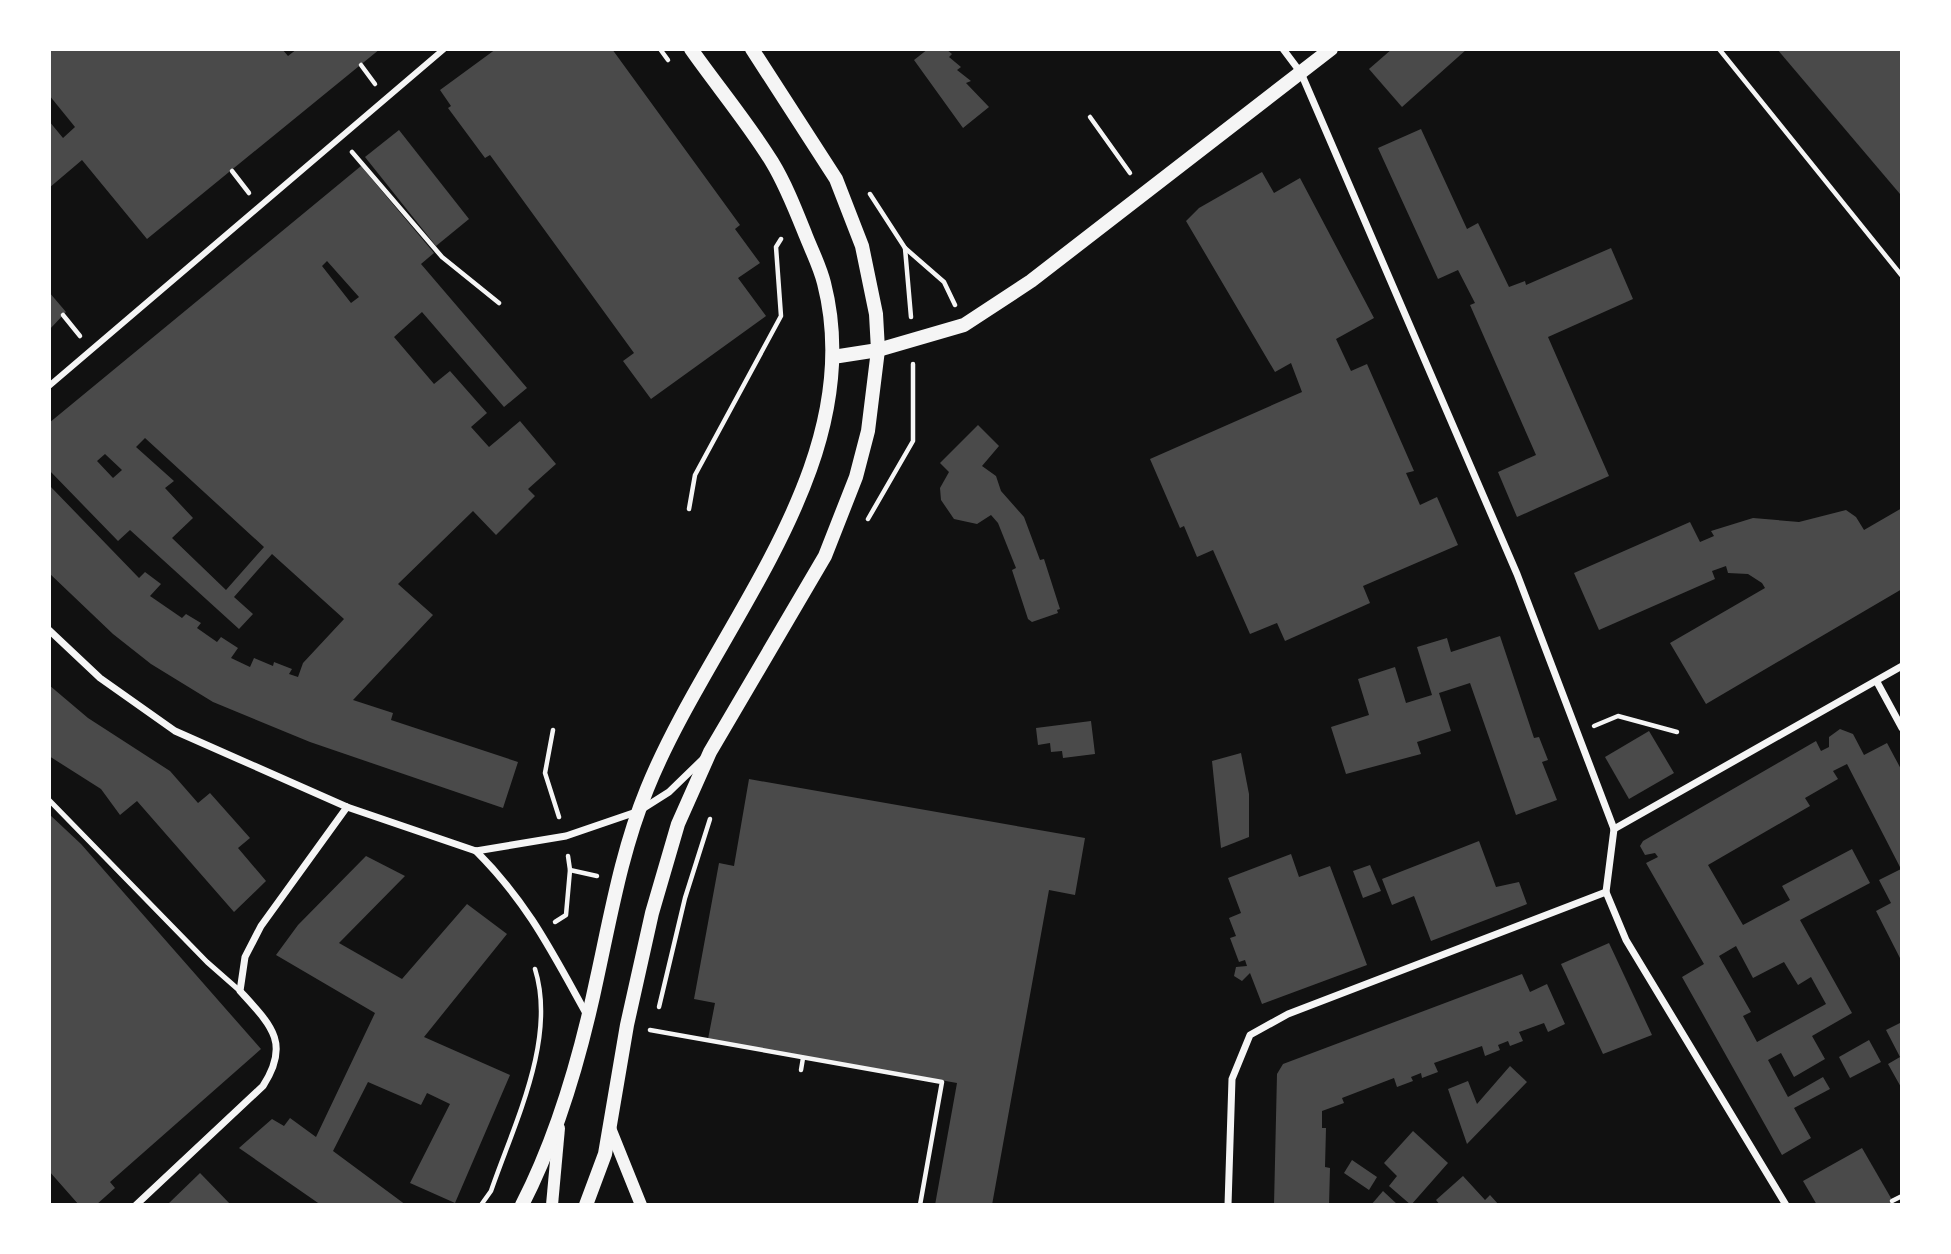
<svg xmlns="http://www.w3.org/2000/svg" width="1951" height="1254" font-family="'IBM Plex Sans',sans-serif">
  <rect width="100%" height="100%" fill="#111"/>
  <!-- building -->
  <g fill="#4a4a4a" fill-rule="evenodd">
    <path d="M49,49H282L288,56L297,49H380L147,239L82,160L49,188V121L63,138L75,127L49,95Z"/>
    <path d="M496,49H612L740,225L735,229L760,263L738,278L766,316L651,399L623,361L634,353L490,155L485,158L448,108L451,106L440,90Z"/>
    <path d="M928,49H946L952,54L949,57L961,67L957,70L971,81L966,83L989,107L963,128L914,60Z"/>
    <path d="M1392,49H1467L1402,107L1369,69Z"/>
    <path d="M1777,49H1902V193L1900,194Z"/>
    <path d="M1421,129L1467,229L1478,223L1509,287L1525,281L1526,285L1611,248L1633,299L1548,337L1609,476L1517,517L1498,472L1536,455L1470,305L1475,303L1458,270L1438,279L1378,148Z"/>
    <path d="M399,130L469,219L436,246L365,157Z"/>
    <path d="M361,166L434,253L421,264L527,388L504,407L422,312L394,337L434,384L450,371L487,413L471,427L489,447L520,421L556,464L528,489L535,496L496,535L473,511L398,584L433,615L353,700L393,713L391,720L518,762L503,808L310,742L213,702L151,664L113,634L49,573V485L139,578L145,572L161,584L150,596L182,618L186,614L201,623L197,628L217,642L221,637L238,648L231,658L250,667L254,658L273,666L274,662L292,669L289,674L298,677L303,663L344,619L272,554L234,597L253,614L239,629L130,530L118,541L49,470V423ZM327,261L359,297L351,303L322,266ZM145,438L264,547L226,590L172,538L193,518L165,488L174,481L136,447ZM105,454L122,470L113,478L97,461Z"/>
    <path d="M1262,172L1274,193L1300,178L1374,318L1336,339L1351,371L1367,364L1414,471L1406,473L1420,505L1437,497L1458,545L1363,586L1370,603L1285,641L1277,623L1250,634L1213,550L1197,557L1184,526L1180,528L1150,459L1302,392L1291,363L1275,372L1186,221L1199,208Z"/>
    <path d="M49,292L66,312L49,330Z"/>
    <path d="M978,425L999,446L982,466L996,476L1001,491L1024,517L1040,560L1044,559L1060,609L1057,610L1058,613L1032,622L1028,619L1012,570L1016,568L998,523L991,515L977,524L954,519L941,500L940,488L949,472L940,463Z"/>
    <path d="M1902,508V589L1706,704L1670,643L1765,588L1762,583L1748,574L1728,573L1726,566L1712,571L1715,579L1599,630L1574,573L1690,522L1700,542L1714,536L1711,531L1753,518L1799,522L1846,510L1856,517L1864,530Z"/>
    <path d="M1500,636L1534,738L1539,737L1548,760L1542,762L1557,800L1516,815L1470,683L1439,693L1451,731L1417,742L1421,754L1346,774L1331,727L1369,715L1358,679L1395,667L1406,703L1432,695L1417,647L1447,638L1451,652Z"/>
    <path d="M49,685L88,718L170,771L198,803L210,793L250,838L238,848L266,881L234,912L137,801L120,815L101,789L49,756Z"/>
    <path d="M1091,721L1095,754L1063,758L1062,751L1051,752L1050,743L1038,745L1036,728Z"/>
    <path d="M1840,729L1853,734L1864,755L1887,743L1902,771V962L1876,911L1891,903L1879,880L1901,869L1847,764L1833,771L1838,779L1805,798L1810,806L1708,865L1743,925L1790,900L1782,886L1852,849L1870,883L1800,920L1852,1013L1812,1036L1825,1059L1794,1077L1781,1053L1768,1060L1788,1097L1823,1077L1830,1089L1794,1108L1811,1138L1782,1155L1682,977L1704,964L1646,863L1658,857L1655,853L1645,855L1640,846L1643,841L1816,741L1821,751L1829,747V737ZM1736,946L1753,978L1784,962L1798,985L1811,977L1826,1004L1757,1042L1743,1016L1751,1012L1719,956Z"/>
    <path d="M1649,731L1674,773L1629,799L1605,757Z"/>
    <path d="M1241,753L1249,794V837L1221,848L1212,761Z"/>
    <path d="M749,779L1085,838L1075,895L1049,890L992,1205H935L957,1083L708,1039L715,1003L694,999L719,863L734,866Z"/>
    <path d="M49,814L81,844L261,1049L110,1182L115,1188L96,1205H79L49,1171Z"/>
    <path d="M1479,841L1496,887L1519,882L1527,904L1431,941L1414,896L1392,905L1382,879Z"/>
    <path d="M1291,854L1299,877L1330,866L1367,965L1262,1004L1250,973L1242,981L1234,976L1236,967L1247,966L1245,960L1239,962L1230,938L1236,936L1229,918L1241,913L1228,878Z"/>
    <path d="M366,856L405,876L339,943L402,979L467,904L507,934L424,1037L510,1075L455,1203L410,1183L450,1104L427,1093L421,1105L368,1082L333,1151L406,1205H321L239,1148L272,1119L284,1126L290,1118L316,1137L375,1013L276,955L298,925Z"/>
    <path d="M1370,865L1381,891L1363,898L1353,871Z"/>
    <path d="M1609,943L1652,1035L1603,1054L1561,964Z"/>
    <path d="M1522,974L1530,992L1547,984L1565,1024L1548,1032L1544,1023L1519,1032L1523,1041L1510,1046L1508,1041L1498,1045L1500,1050L1485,1056L1482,1046L1434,1063L1438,1072L1422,1078L1421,1073L1411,1077L1413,1081L1397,1087L1394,1078L1342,1098L1344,1103L1322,1111V1128H1326L1325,1167L1330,1168L1329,1205H1274L1277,1074L1283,1064Z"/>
    <path d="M1902,1022V1089L1888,1064L1900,1057L1886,1030Z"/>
    <path d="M1869,1040L1881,1062L1850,1078L1839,1057Z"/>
    <path d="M1510,1066L1527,1082L1467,1144L1448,1089L1468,1081L1477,1104Z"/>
    <path d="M1413,1131L1448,1163L1411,1205L1389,1186L1397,1176L1384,1163Z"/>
    <path d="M1862,1148L1895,1205H1817L1803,1181Z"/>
    <path d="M1352,1160L1377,1177L1369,1190L1344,1173Z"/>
    <path d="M200,1173L231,1205H167Z"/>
    <path d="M1463,1176L1485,1200L1490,1195L1499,1205H1440L1436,1200Z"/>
    <path d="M1383,1191L1398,1205H1371Z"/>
  </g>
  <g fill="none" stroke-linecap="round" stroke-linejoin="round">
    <!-- path -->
    <g stroke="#f5f5f5" stroke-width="4.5">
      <path d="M660,49L668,60"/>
      <path d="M1719,49L1902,276"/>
      <path d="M361,65L375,84"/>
      <path d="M1090,117L1130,173"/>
      <path d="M352,152L442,257L499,303"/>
      <path d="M232,171L249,193"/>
      <path d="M870,194L905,248L944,282L955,305"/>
      <path d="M905,248L911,317"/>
      <path d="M63,315L80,336"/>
      <path d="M689,509L695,475L781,316L776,247L781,239"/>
      <path d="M868,519L913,441V364"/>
      <path d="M1594,726L1618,716L1677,732"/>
      <path d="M553,730L545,773L559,817"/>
      <path d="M570,870L597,876"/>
      <path d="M555,922L566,915L570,870L568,856"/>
      <path d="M659,1007L685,898L710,819"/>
      <path d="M650,1030L942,1082L920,1205"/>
      <path d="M801,1070L803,1058"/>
      <path d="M1892,1201L1902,1196"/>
      <path d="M481,1205L491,1191C514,1124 557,1039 535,969"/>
    </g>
    <!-- service -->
    <path stroke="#f5f5f5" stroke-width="5" d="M49,800L207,962L240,991"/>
    <!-- pedestrian -->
    <path stroke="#f5f5f5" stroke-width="6" d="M49,386L444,49"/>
    <!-- minor -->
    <g stroke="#f5f5f5" stroke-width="7">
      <path d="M1283,49L1301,73L1517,574L1614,829L1606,892L1626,940L1786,1205"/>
      <path d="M49,630L100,678L175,731L347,807L476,851L566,836L639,811L669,792L703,759"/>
      <path d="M1877,682L1902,728"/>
      <path d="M1614,829L1902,666"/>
      <path d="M476,851C528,903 552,952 587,1015"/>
      <path d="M136,1205L263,1086C291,1043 271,1025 240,991L245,957L261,926L347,807"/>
      <path d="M1228,1205L1232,1079L1250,1035L1288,1014L1606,892"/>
    </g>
    <!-- tertiary -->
    <g stroke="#f5f5f5" stroke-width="12">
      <path d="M610,1128L641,1205"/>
      <path d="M552,1205L559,1128"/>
    </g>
    <!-- secondary -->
    <g stroke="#f5f5f5" stroke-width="14">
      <path d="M833,357L878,350L964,325L1031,281L1331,49"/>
      <path d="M522,1205C558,1135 581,1054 597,978C611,914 622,850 647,789C711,630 871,466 824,283C820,267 812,251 806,236C796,211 786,185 772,162C748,123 717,86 691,49"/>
      <path d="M586,1205L605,1154L627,1025L652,913L678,824L710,752L825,556L856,477L868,431L878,350L876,314L862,246L836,179L752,49"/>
    </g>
  </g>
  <!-- border -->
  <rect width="1951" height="1254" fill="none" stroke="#ffffff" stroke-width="102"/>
</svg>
